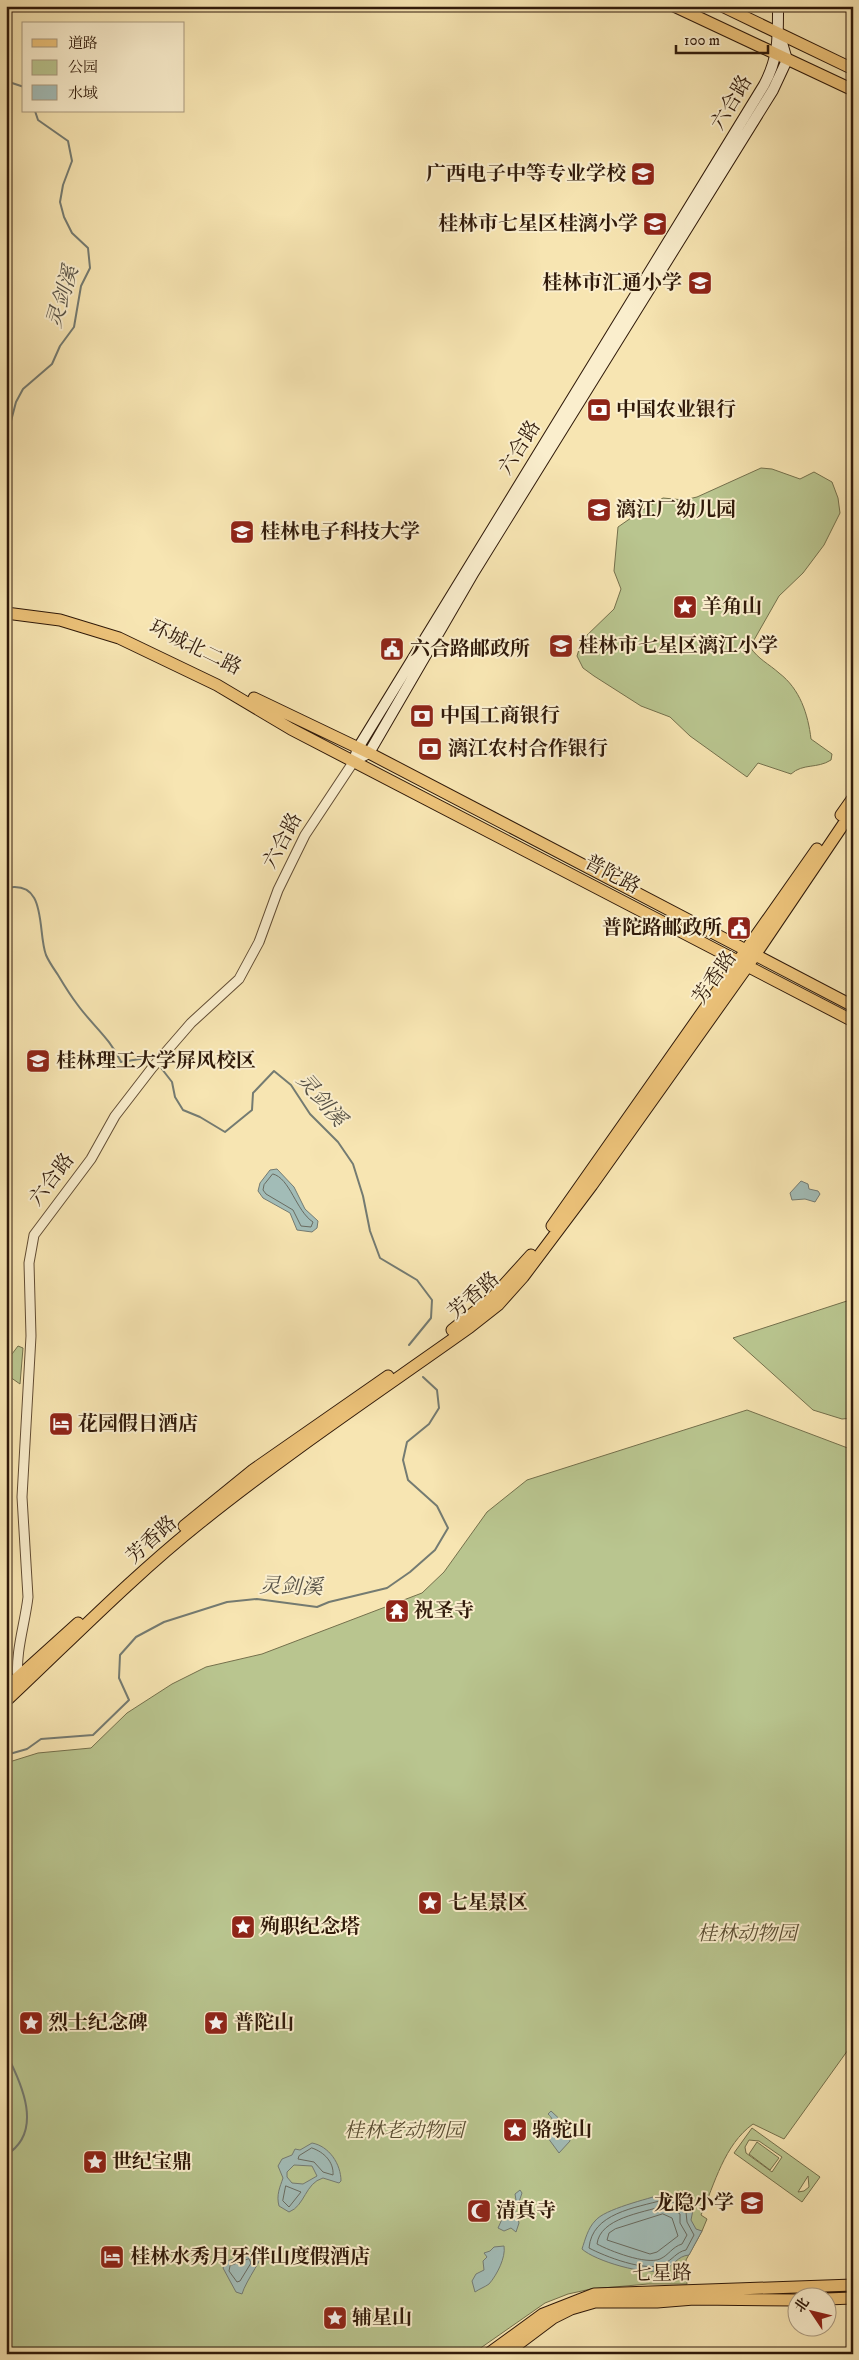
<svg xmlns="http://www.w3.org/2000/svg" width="859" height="2360" font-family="'IM FELL DW Pica','Noto Serif SC',serif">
	<rect width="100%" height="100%" fill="#f7e5b2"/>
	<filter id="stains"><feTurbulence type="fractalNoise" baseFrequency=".004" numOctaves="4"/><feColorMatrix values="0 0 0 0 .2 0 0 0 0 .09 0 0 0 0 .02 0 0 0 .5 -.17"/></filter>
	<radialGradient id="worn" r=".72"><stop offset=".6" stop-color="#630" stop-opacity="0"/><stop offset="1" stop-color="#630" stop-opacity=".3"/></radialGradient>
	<path fill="#b9c58f" stroke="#74704c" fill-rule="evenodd" d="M761 468 772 469 800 479 814 472 832 482 838 498 840 513 824 545 803 573 779 596 750 647C758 659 769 664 779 673 800 689 808 714 811 739L832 754 831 760C817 769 803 763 791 774L758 763 747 777 690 736 670 717 641 706 594 676 583 668 577 656 582 640 614 609 621 589 614 571 618 527 641 511 663 498 684 500 697 497Z
		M853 1299V1418L842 1419 813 1410 733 1338Z
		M18 1346 23 1348 20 1384 10 1377 6 1382V1362Z
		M747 1410 853 1450V2043L784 2139 753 2124C724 2145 715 2183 701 2215L707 2219 702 2231 686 2260 687 2284H648L591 2289 568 2294 545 2303 472 2354H6V1763L38 1753 91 1748 127 1713 172 1684 206 1667 262 1654 422 1593 444 1572 487 1512 527 1480Z
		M752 2128 820 2177 802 2202 734 2153ZM749 2140 759 2141 782 2157 772 2172 746 2153 745 2147ZM808 2176 809 2187 804 2191 798 2192Z
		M757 2142 779 2158 770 2170 749 2154Z"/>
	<path fill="#a2bcb7" stroke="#747b72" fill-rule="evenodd" d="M277 1169 294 1187 305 1209 318 1221 317 1228 312 1232 297 1230 290 1213 263 1198 258 1191 260 1183 270 1170Z
		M801 1181 808 1184 809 1189 818 1191 820 1194 815 1202 805 1199 792 1200 790 1193Z
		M551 2111 567 2126 570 2141 559 2153 548 2138C554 2129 556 2121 548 2114Z
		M312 2143C329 2146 341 2164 341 2181L339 2183 323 2178C305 2183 305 2206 289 2212L279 2206C276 2195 280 2187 283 2178L278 2166 282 2159 292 2155 295 2149 300 2150ZM294 2165 312 2166 317 2176 303 2184 292 2183 287 2177V2172Z
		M520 2190 522 2193 519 2202 515 2208 519 2223 516 2232 511 2228 504 2231 498 2228 507 2208 516 2200 515 2194Z
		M663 2194 678 2199 693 2210 691 2220 696 2229 702 2231 689 2255C677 2256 674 2266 663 2270 646 2276 595 2261 582 2249 585 2240 588 2228 595 2221 604 2209 648 2199 663 2194Z
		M262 2244 265 2246C265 2256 246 2280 242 2294L236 2292 223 2268 226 2261 244 2256Z
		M504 2246C506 2257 497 2275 489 2284 485 2287 479 2289 475 2292L472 2281 476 2274 484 2270 483 2261 487 2257 484 2253 490 2251 494 2247Z"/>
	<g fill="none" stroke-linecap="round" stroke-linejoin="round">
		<path stroke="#696b60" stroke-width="1" d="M273 1174C290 1178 296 1211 313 1222L311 1227 301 1226 293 1210 266 1194 263 1190 264 1185Z
			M312 2148C324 2152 334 2162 333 2175L323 2172 314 2162 298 2159 299 2156Z
			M286 2186 301 2192 289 2207 283 2201Z
			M663 2200 676 2203 686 2212 687 2222 694 2235 686 2250C676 2252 673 2260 663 2264 647 2273 604 2256 589 2248 592 2213 635 2208 663 2200Z
			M663 2206 673 2209 680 2214V2223L687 2235 682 2244C672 2247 669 2255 660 2259 646 2265 610 2251 597 2244 600 2218 642 2213 663 2206Z
			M663 2214 672 2218 678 2236 657 2252 650 2254 607 2240 609 2233 615 2229Z
			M249 2259 251 2263 240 2281 237 2282 229 2271 230 2266Z"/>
		<path stroke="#747b72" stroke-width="2" d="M6 81 24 87
			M6 440 16 402 23 389 52 364 60 346 74 327 81 286 90 268 88 248 72 233 64 217 60 202 63 185 72 161 68 141 38 120 35 111
			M6 888C48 879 37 931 46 955 49 962 54 969 58 975 64 985 70 995 77 1004 92 1025 110 1038 121 1062L152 1057 155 1061
			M158 1064 172 1082 175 1097 183 1110 200 1117 225 1132 252 1110 253 1093 274 1071 291 1085 310 1114 338 1142 353 1164 363 1196 370 1231 380 1258 417 1280 432 1300 431 1318 409 1345
			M6 1755 27 1749 41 1739 93 1735 129 1700 119 1678 120 1655 136 1637 164 1622 227 1602 257 1599 317 1607 329 1602 387 1588 410 1572 435 1550 448 1528 437 1506 408 1480 403 1460 407 1442 429 1424 439 1408 437 1390 423 1377
			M6 2053C22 2084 44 2132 6 2155"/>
		<defs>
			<path id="tertiary" d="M18 1680C15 1652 25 1624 28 1597L22 1497 31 1336 29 1263 34 1235 91 1159 115 1116 152 1068 191 1023 239 979 259 942 278 890 305 835 354 761"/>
			<path id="secondary" d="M363 756 369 753 474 572 773 90 787 60 780 36
				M354 761 358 748 764 85C779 57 778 37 778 6"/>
			<path id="primary" d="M674 6 853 90
				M722 6 853 69
				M6 613 60 620 119 638 217 685 291 729 853 1021
				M254 698 369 753 853 1006
				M841 815 853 798
				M552 1226 817 849
				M452 1330 493 1297 531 1255
				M184 1526 253 1470 388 1376
				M6 1688 78 1623
				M6 1701C70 1641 132 1577 201 1522 287 1453 380 1391 470 1327L498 1305 523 1277 592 1185 747 967 853 810
				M826 2299 853 2298
				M488 2354 543 2314 594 2294 853 2285
				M505 2354 553 2318 571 2309 595 2302H657L694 2299 796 2300"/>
		</defs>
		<use href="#tertiary" stroke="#624d34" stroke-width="11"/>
		<use href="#secondary" stroke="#301a0a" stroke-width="12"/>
		<use href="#primary" stroke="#301a0a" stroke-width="13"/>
		<use href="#tertiary" stroke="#faeecd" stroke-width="9"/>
		<use href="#secondary" stroke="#faeecd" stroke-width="10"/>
		<use href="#primary" stroke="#ecc279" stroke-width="11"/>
	</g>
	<defs>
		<symbol id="school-square" viewBox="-11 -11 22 22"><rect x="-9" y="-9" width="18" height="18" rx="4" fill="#8f2418" stroke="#faeecd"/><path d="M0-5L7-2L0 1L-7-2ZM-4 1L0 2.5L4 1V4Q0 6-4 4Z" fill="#fff"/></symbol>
		<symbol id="bank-square" viewBox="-11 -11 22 22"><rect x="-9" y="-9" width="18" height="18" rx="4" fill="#8f2418" stroke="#faeecd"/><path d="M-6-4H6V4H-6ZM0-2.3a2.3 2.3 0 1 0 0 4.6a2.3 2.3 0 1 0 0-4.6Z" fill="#fff"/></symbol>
		<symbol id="university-square" viewBox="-11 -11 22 22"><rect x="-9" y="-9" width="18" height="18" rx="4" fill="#8f2418" stroke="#faeecd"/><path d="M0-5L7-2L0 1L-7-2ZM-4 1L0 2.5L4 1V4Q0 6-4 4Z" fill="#fff"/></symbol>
		<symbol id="sight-square" viewBox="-11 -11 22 22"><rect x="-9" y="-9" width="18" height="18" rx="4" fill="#8f2418" stroke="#faeecd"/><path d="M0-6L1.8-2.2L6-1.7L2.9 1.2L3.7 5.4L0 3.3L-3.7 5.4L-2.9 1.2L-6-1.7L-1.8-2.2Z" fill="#fff"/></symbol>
		<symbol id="civic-square" viewBox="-11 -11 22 22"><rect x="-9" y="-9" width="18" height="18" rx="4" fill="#8f2418" stroke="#faeecd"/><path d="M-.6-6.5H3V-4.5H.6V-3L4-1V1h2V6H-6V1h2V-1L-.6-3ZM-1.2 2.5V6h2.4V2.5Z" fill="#fff"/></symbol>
		<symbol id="hotel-square" viewBox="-11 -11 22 22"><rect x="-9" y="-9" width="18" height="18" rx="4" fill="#8f2418" stroke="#faeecd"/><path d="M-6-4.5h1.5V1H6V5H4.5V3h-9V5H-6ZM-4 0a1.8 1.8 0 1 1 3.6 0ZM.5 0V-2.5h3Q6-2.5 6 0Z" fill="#fff"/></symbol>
		<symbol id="temple-square" viewBox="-11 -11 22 22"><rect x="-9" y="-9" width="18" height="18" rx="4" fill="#8f2418" stroke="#faeecd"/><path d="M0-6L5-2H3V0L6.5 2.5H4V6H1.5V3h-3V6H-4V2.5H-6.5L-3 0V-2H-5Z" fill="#fff"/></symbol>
		<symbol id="mosque-square" viewBox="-11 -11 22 22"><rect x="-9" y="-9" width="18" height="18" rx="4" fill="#8f2418" stroke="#faeecd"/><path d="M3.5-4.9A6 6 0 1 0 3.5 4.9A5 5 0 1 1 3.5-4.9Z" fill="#fff"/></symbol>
	</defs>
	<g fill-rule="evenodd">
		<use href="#school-square" x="629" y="160" width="28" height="28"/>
		<use href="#school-square" x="641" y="210" width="28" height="28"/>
		<use href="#school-square" x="686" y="269" width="28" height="28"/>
		<use href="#bank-square" x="585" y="396" width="28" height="28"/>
		<use href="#school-square" x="585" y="496" width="28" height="28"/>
		<use href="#university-square" x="228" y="518" width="28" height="28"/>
		<use href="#sight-square" x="671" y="593" width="28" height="28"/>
		<use href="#school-square" x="547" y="632" width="28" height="28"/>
		<use href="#civic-square" x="378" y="635" width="28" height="28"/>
		<use href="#bank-square" x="408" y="702" width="28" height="28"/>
		<use href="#bank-square" x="416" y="735" width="28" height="28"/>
		<use href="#civic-square" x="725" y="914" width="28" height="28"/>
		<use href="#university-square" x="24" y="1047" width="28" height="28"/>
		<use href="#hotel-square" x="47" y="1410" width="28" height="28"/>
		<use href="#temple-square" x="383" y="1597" width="28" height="28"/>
		<use href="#sight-square" x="416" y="1889" width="28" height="28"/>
		<use href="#sight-square" x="229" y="1913" width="28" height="28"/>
		<use href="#sight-square" x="17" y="2009" width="28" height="28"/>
		<use href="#sight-square" x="202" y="2009" width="28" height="28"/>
		<use href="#sight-square" x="501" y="2116" width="28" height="28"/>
		<use href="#sight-square" x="81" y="2148" width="28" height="28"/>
		<use href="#school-square" x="738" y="2189" width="28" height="28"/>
		<use href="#mosque-square" x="465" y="2197" width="28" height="28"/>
		<use href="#hotel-square" x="98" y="2243" width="28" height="28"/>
		<use href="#sight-square" x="321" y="2304" width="28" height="28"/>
	</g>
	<g text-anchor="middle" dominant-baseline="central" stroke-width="4" stroke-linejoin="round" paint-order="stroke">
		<g font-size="20" fill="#301a0a" stroke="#faeecd">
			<text transform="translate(732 103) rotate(-59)">六合路</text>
			<text transform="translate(520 448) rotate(-58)">六合路</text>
			<text transform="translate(195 648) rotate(26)">环城北二路</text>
			<text transform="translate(283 841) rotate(-62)">六合路</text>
			<text transform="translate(612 875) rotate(28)">普陀路</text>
			<text transform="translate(715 978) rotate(-55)">芳香路</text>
			<text transform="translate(52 1180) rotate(-53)">六合路</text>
			<text transform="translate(474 1296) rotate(-41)">芳香路</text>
			<text transform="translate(152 1540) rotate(-42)">芳香路</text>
			<text transform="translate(662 2274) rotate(-1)">七星路</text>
		</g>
		<g font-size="20" font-weight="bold" fill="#301a0a" stroke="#faeecd" text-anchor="start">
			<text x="626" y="174" text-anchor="end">广西电子中等专业学校</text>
			<text x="638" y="224" text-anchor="end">桂林市七星区桂漓小学</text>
			<text x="682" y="283" text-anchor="end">桂林市汇通小学</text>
			<text x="616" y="410">中国农业银行</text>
			<text x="616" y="510">漓江厂幼儿园</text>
			<text x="260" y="532">桂林电子科技大学</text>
			<text x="702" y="607">羊角山</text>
			<text x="578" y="646">桂林市七星区漓江小学</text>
			<text x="410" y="649">六合路邮政所</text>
			<text x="440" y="716">中国工商银行</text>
			<text x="448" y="749">漓江农村合作银行</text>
			<text x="722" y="928" text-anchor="end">普陀路邮政所</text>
			<text x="56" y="1061">桂林理工大学屏风校区</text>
			<text x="78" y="1424">花园假日酒店</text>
			<text x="414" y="1611">祝圣寺</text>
			<text x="448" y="1903">七星景区</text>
			<text x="260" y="1927">殉职纪念塔</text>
			<text x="48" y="2023">烈士纪念碑</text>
			<text x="234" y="2023">普陀山</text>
			<text x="532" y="2130">骆驼山</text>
			<text x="112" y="2162">世纪宝鼎</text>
			<text x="734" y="2203" text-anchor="end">龙隐小学</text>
			<text x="496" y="2211">清真寺</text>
			<text x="130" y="2257">桂林水秀月牙伴山度假酒店</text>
			<text x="352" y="2318">辅星山</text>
		</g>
		<g font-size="20" font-style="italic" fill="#594d32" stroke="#faeecd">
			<text x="747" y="1934">桂林动物园</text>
			<text x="404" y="2131">桂林老动物园</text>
		</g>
		<g font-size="21" font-style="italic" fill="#585347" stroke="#faeecd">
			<text transform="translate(63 297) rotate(-73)">灵剑溪</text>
			<text transform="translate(321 1100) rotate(49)">灵剑溪</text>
			<text transform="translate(291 1587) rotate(2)">灵剑溪</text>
		</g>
	</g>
	<rect width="859" height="2360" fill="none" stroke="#f7e5b2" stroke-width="25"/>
	<rect x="8" y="8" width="844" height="2345" fill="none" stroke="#301a0a" stroke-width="2.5"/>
	<rect x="12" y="12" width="834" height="2335" fill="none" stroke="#301a0a"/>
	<rect x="22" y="22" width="162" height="90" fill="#faeecd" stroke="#a9997f"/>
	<rect x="32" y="39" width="25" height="8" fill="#ecc279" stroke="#a9997f"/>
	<text x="68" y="48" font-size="15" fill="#301a0a">道路</text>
	<rect x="32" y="60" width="25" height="15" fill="#b9c58f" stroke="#a9997f"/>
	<text x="68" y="72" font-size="15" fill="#301a0a">公园</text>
	<rect x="32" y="85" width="25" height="15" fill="#a2bcb7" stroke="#a9997f"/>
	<text x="68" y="98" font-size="15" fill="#301a0a">水域</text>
	<g transform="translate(812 2312) rotate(305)"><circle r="24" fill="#faeecd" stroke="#a9997f"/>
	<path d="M0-4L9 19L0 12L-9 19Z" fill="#8f2418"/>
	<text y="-8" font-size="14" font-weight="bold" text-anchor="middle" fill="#301a0a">北</text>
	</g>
	<path d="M676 45v8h92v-8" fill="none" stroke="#301a0a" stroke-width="2.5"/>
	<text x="684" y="45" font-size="15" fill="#301a0a" stroke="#faeecd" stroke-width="4" paint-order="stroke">100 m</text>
	<rect width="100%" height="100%" filter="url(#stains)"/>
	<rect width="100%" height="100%" fill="url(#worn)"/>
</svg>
